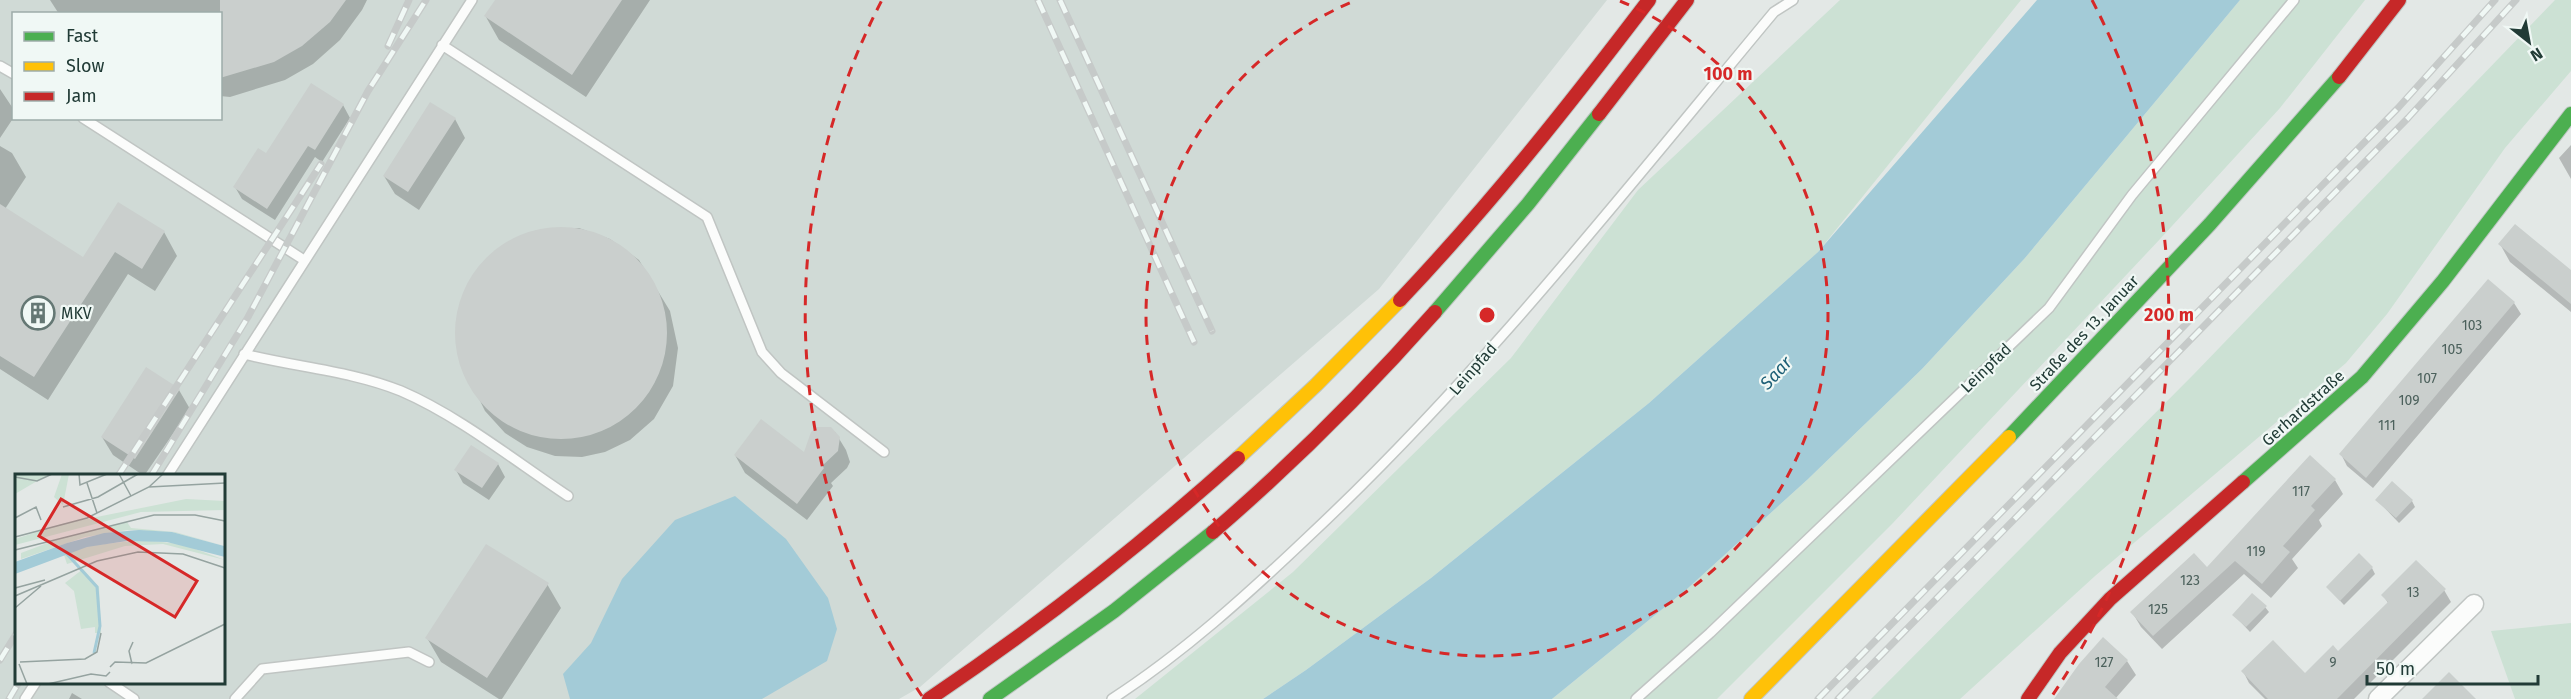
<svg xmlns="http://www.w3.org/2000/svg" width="2571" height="699" font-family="'Fira Sans',sans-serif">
	<rect width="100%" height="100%" fill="#e3e8e6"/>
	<path fill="#d0dad6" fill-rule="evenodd" d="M0 0H1607L1379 289 920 687 899 699H0ZM14 14H220V118H14ZM16 476H224V682H16Z"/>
	<path fill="#cce1d4" d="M1840 0H2021L1818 252 1649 403 1431 578 1306 670 1263 699H1135L1293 572 1511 358 1638 190Z
		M2240 0H2365L2280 108 2161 238 1892 524 1717 699H1552L1687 589 1807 480 1922 369 2025 258Z
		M2555 0H2571V71L2505 148 2387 314 2346 363 2095 576 1960 699H1871L2194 374Z
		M2571 623V699H2515L2491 631Z"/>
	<path fill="#a3cbd7" d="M2037 0H2240L2025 258 1922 369 1807 480 1687 589 1552 699H1263L1306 670 1431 578 1649 403 1818 252Z
		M735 496 786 539 828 598 837 629 827 661 762 699H570L563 674 591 643 622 579 675 520Z"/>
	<path fill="#0003" d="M50 0H367L362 10 340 40 313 64 285 80 230 97 220 96V14H59Z
		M497 0H650L586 97 499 40 486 17Z
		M0 89 14 110V117L0 138Z
		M343 105 350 118 322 162 315 157 275 220 242 199 235 187 267 155Z
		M455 119 465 138 419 210 395 194 384 176Z
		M2571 145V179L2559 158Z
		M0 146 12 153 26 177 5 209 84 259 164 232 177 256 155 291 128 274 48 400 0 369Z
		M579 228 610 239 639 260 670 311 678 348 673 386 654 419 630 440 605 452 582 457 555 456 527 447 505 433 485 411 460 360 456 333 459 308 467 286 481 265 504 245 534 231Z
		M2500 244 2571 272V312L2510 262Z
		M2488 281 2514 303 2521 314 2373 488 2347 466 2341 454Z
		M146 369 179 390 190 409 144 476 113 455 102 437Z
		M835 432 846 450 850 462 847 468 831 483 833 486 807 520 745 473 735 455 804 454Z
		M498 464 505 477 489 500 463 483 456 470Z
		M2335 480 2343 494 2319 520 2322 526 2292 559 2298 568 2271 598 2244 574 2162 649 2141 627 2132 612 2207 569Z
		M2377 500 2412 501 2415 507 2399 523Z
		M2372 568 2375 574 2344 605 2327 587Z
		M547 584 561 608 502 699H499L441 662 427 638Z
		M2444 590 2451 602 2354 699H2265L2249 683 2243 671 2305 676 2338 653 2388 603 2383 595Z
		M2265 607 2269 612 2250 632 2234 615Z
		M2127 661 2136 675 2115 699H2055Z
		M72 693 82 699H69Z"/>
	<path fill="#cacfcd" d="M220 0H346L330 22 302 46 274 62 220 78Z
		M495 0H622L572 75 484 16Z
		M311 83 344 104 315 150 308 146 267 209 233 187 258 148 266 153Z
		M430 102 456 118 408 192 383 176Z
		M118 202 165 231 142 269 115 252 34 377 0 356V204L83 257Z
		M2515 224 2571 270V304L2498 244Z
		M455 333a106 106 0 1 1 212 0a106 106 0 1 1-212 0Z
		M2488 279 2515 302 2366 478 2339 454Z
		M146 367 180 389 135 459 101 437Z
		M761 419 804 452 811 432 817 427H831L840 437 838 451 822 466 824 468 797 504 734 455Z
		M471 445 499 463 482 488 454 470Z
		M2310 455 2336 479 2311 506 2315 510 2283 546 2290 552 2262 584 2235 561 2153 636 2130 612 2194 553 2207 567Z
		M2392 481 2413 500 2396 518 2375 500Z
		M486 544 549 583 487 678 425 638Z
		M2359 553 2373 567 2340 601 2326 587Z
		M2416 560 2446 589 2337 699H2268L2241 671 2273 640 2305 673 2333 645 2338 651 2388 602 2381 595Z
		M2252 593 2267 606 2246 627 2232 615Z
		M2103 637 2128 660 2105 687 2118 699H2054L2079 664Z
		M2449 672 2476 699H2422Z"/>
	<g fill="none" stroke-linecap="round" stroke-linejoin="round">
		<defs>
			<path id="lane" d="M442 45 707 217 762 352 781 373 884 452
				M0 66 14 74
				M83 118 304 260
				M244 354C295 367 352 371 401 391 459 416 515 461 568 496
				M167 476 472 0
				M109 682 134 699
				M25 699 36 682
				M235 699 262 669 409 652 429 662
				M1112 699C1183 653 1247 595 1308 537 1479 377 1624 192 1774 12L1793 0
				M1636 699 1710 633 2049 308 2132 195 2294 0"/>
			<path id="street" d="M2378 699 2474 604"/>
			<path id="fast" d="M1435 312 1528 204 1599 114
				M2009 437 2210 224 2339 77
				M2243 482 2362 377 2443 281 2571 114
				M990 699 1114 611 1213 532"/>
			<path id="slow" d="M1238 458 1316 385 1400 300
				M1751 699 2009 437"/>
			<path id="jam" d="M2339 77 2399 0
				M1599 114 1687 0
				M1400 300C1490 205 1570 104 1649 0
				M1213 532C1292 464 1366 390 1435 312
				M929 699C1038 626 1140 546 1238 458
				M2028 699 2060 653 2110 599 2243 482"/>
		</defs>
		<use href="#lane" stroke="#c0c5c3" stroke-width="12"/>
		<use href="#street" stroke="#c0c5c3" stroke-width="21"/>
		<use href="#fast" stroke="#bec6c3" stroke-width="16"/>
		<use href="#slow" stroke="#bec6c3" stroke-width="16"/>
		<use href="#jam" stroke="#bec6c3" stroke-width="16"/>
		<use href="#lane" stroke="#fbfcfb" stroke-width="9"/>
		<use href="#street" stroke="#fbfcfb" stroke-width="18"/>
		<use href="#fast" stroke="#4caf50" stroke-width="14"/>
		<use href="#slow" stroke="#ffc107" stroke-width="14"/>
		<use href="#jam" stroke="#c62828" stroke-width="14"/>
		<defs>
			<path id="rail" d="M1038 0 1194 342
				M1060 0 1212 331
				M388 46 409 0
				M118 476 321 164
				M151 476 248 317 368 91 426 0
				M0 660 16 634
				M9 699 19 682
				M1818 699 2398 108 2495 0
				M1838 699 2408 118 2516 0"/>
		</defs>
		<use href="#rail" stroke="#c6cac9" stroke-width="7"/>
		<use href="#rail" stroke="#f0f8f5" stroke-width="4.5" stroke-dasharray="14" stroke-linecap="butt"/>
	</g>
	<g fill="none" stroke="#d62828" stroke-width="3" stroke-dasharray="10 8">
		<path d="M1620 1A341 341 0 1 1 1354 1"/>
		<path d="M922 696A682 682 0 0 1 882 0M2092 0A682 682 0 0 1 2052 696"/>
	</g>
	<defs>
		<symbol id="building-ring" viewBox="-11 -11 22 22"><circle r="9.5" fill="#f0f8f5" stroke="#657874" stroke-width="1.5"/><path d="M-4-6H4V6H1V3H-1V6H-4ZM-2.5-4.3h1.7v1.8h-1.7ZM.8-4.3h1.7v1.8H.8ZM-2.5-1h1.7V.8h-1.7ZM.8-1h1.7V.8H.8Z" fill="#657874"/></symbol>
	</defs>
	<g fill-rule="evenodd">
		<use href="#building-ring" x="19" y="294" width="38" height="38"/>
	</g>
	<g text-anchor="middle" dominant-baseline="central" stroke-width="4.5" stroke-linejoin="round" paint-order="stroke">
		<g font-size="14" fill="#4c615c">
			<text x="2472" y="325">103</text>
			<text x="2452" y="349">105</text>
			<text x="2427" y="378">107</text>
			<text x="2409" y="400">109</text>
			<text x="2387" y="425">111</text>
			<text x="2301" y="491">117</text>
			<text x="2256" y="551">119</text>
			<text x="2190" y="580">123</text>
			<text x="2413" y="592">13</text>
			<text x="2158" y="609">125</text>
			<text x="2104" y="662">127</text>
			<text x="2333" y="662">9</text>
		</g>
		<g font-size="16" fill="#213b36" stroke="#f0f8f5" text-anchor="start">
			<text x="61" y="313">MKV</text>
		</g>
		<g font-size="16" fill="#213b36" stroke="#f0f8f5">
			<text transform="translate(2084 333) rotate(-47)">Straße des 13. Januar</text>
			<text transform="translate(1986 368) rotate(-44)">Leinpfad</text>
			<text transform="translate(1473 369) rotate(-49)">Leinpfad</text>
			<text transform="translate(2303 408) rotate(-42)">Gerhardstraße</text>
		</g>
		<g font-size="18" font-style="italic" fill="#1c5f76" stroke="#f0f8f5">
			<text transform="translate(1776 373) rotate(-47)">Saar</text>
		</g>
	</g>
	<g transform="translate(15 474)">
		<rect width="210" height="210" fill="#e3e8e6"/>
		<path d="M0 0H34L0 20ZM47 0H54L48 31 39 23ZM171 25 210 27V36L126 38 0 71V65L47 50ZM112 48 116 54 160 58 210 72 157 58 112 56 70 63 6 85V79L43 65ZM126 66 167 70 210 86 148 70 110 72 52 90 49 81 72 72ZM68 95 84 113 86 159H80V153L66 155 59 117 50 109Z" fill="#cce1d4"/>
		<path d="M124 56 157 58 209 72 210 83 152 68 112 67 72 73 0 100V88L52 69 89 59Z" fill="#a3cbd7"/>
		<path fill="none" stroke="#a3cbd7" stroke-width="3" d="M51 79 82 113 85 152 79 179"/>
		<path fill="none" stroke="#95a3a0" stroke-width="1.5" d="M64 0 65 11 92 0M104 0 116 22M0 3 22 7 37 0M72 9 82 39M134 13 210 9M48 33 83 23 123 0M0 44 21 33 26 46M0 63 72 44 134 13 148 0M0 76 139 41H180L210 47M0 114 30 106M0 122 82 87 123 78 168 80 210 94M0 134 26 112M5 188 70 185 82 178 86 159M4 190 12 210M117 190 114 177 118 168M95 193 100 188 131 189 210 150M33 210 76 200 91 202 95 198"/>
		<path fill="#d62828" fill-opacity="0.15" stroke="#d62828" stroke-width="3" d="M46 25 182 107 160 143 24 62Z"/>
		<rect width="210" height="210" fill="none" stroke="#213b36" stroke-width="3"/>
	</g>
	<circle cx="1487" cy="315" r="9" fill="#d62828" stroke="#f0f8f5" stroke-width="3"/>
	<g font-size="18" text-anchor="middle" font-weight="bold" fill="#d62828" stroke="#f0f8f5" stroke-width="4.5" stroke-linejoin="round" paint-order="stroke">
		<text x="1728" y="80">100 m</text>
		<text x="2169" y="321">200 m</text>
	</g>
	<rect x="12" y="12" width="210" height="108" fill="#f0f8f5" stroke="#9daca9" stroke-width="1.5"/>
	<rect x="24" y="32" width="30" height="9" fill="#4caf50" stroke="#9daca9" stroke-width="1.5"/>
	<text x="66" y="42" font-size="18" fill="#213b36">Fast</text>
	<rect x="24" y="62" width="30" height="9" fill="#ffc107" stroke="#9daca9" stroke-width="1.5"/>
	<text x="66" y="72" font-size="18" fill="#213b36">Slow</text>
	<rect x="24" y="92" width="30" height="9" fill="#c62828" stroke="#9daca9" stroke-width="1.5"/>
	<text x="66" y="102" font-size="18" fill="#213b36">Jam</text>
	<g transform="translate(2529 42) rotate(149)" stroke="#f0f8f5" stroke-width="4.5" paint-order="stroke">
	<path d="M0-4.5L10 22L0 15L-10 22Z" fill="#213b36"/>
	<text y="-9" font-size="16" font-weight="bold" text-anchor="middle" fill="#213b36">N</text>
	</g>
	<path d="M2367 675v9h171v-9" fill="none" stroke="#213b36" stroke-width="3"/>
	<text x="2376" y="675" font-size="18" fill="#213b36" stroke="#f0f8f5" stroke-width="4.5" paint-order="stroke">50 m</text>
</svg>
